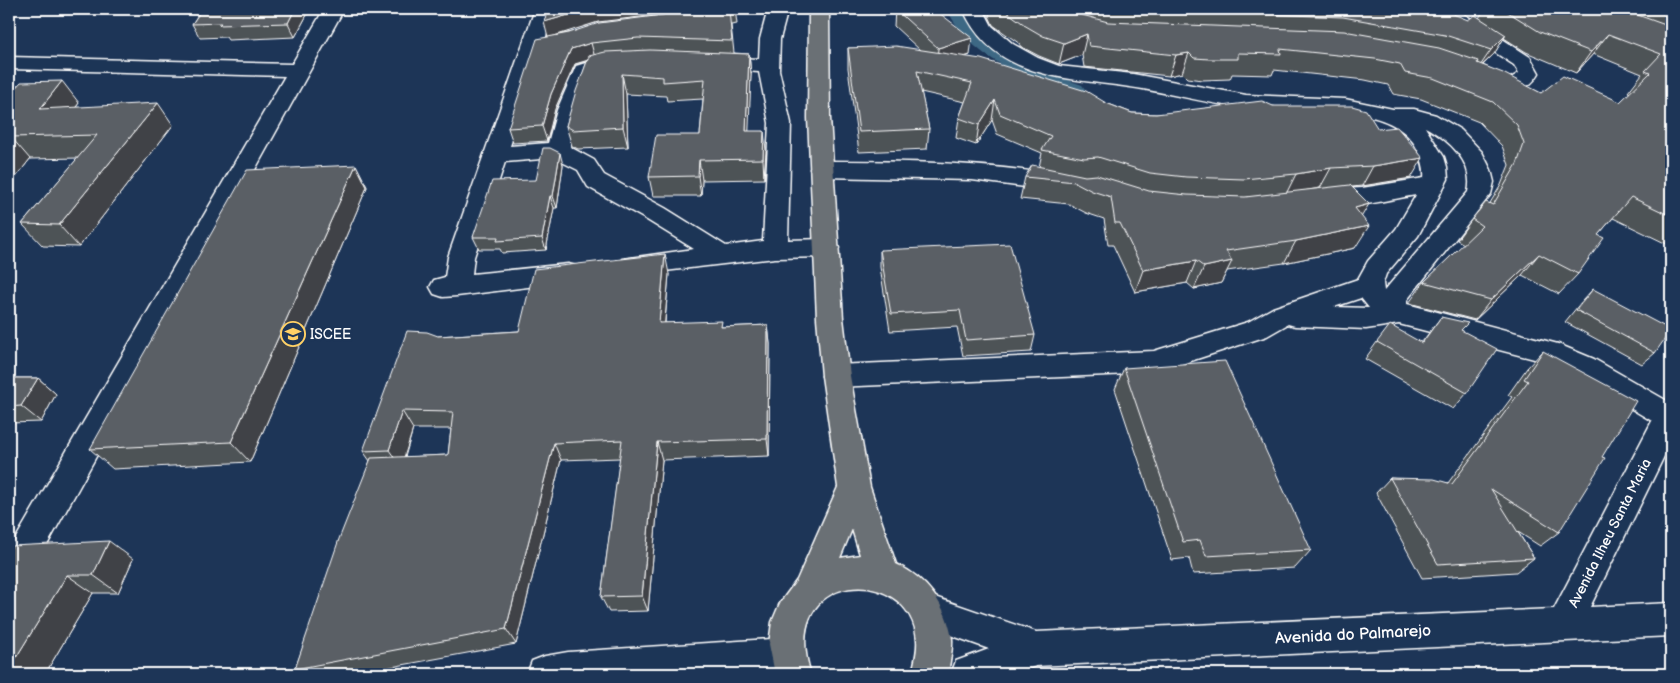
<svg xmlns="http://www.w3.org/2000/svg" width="1680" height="683" font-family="'Balsamiq Sans',sans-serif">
	<rect width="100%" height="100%" fill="#1d3557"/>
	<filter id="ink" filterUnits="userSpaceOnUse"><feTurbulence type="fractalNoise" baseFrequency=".02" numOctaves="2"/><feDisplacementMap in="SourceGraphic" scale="10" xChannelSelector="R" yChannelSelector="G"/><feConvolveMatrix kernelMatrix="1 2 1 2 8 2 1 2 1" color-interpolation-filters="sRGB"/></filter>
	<g filter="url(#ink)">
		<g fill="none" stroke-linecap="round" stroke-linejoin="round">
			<path fill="#3d6784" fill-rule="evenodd" d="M947 9H965C992 54 1035 68 1082 85L1085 89 1082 93 1075 95 1068 93C1020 75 970 58 947 9Z"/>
			<defs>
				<path id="minor" d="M324 9H344L21 592 9 597V550L285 76 9 69V57L292 64Z
					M535 9H555L510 146 548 143 557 110 576 66C593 61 610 54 627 59L630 63 627 67 592 74 579 110 570 147 594 160 604 175 665 208 726 246 763 241 769 123 759 72 713 69 706 67 703 63 706 59 713 57 759 59 760 39 768 9H788L780 39 779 70 791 123 788 240 826 239 835 242 839 248 835 254 826 257 775 258 631 275 622 273 618 266 622 259 694 249 647 220 588 187 578 170 554 158 505 162 474 257 472 274 568 264 577 266 581 273 577 280 568 282 457 296 443 297 434 294 430 287 434 280 445 277 448 257Z
					M963 9H983L992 26 1013 44 1038 58 1059 66 1133 74 1246 95 1345 99 1393 109H1414L1436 115 1461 130 1482 152 1491 170 1494 182 1491 194 1407 300V304L1558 344 1594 359 1669 402 1671 401V442L1590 607 1671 603V636L1036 666 1015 674H951L956 661 989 649 914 622 909 610 914 598 926 594 1036 632 1554 609 1652 421 1574 375 1542 361 1399 324 1366 329 1295 326 1288 324 1267 336 1154 373 836 387 826 384 822 376 826 368 836 365 1154 351 1248 322 1273 308 1358 279 1368 261 1396 229 1416 195C1386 200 1343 212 1315 204L1311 198 1315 192 1323 190 1362 188 1424 178C1425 168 1422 161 1419 152 1395 99 1306 114 1259 110 1220 106 1182 96 1143 89 1078 77 995 84 963 9ZM1425 127C1448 139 1475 162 1468 192L1384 291 1383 283 1386 274 1418 236 1448 179 1447 167 1444 157ZM1361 298 1369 308 1334 307Z
					M1434 9H1456L1530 57 1539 73C1526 97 1502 92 1479 86L1475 82 1479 78 1486 76 1511 78 1519 73 1514 65 1450 23Z
					M822 161C903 161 982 162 1062 176L1070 178 1074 184 1070 190 1062 192 972 180 822 177 814 174 810 169 814 164Z
					M787 638 799 643 805 655 799 667 787 672 761 674H527L532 661 545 656 568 652Z"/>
				<path id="major" d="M809 9H829L830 118 843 318 850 376 870 487 896 564C927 578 947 606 952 639 953 650 949 664 948 674H912C914 664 918 651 917 640 911 562 776 569 811 674H775L769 644 772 622 780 603 797 580 838 487 822 376 817 318 808 118ZM852 529 860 555 840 558Z"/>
			</defs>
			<use href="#minor" stroke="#fff" stroke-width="3"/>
			<use href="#major" stroke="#fff" stroke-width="3"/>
			<use href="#minor" fill="#1d3557" fill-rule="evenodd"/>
			<use href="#major" fill="#6a7074" fill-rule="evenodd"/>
		</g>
		<path fill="#4d5257" stroke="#fff" fill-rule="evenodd" d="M201 9H306L308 13 295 37 228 40 226 37 200 38 192 24 201 10Z
			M548 9H735L737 24 731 25 734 53 749 54 751 74 748 131 766 151 764 179 702 180 701 196H653L649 177 700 135 703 99 667 101 666 96 626 94 628 147 578 149 572 146 566 126 587 61 575 64 555 109 547 141 513 143 508 128 548 37ZM664 14 552 36 598 22Z
			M895 9 970 55 965 57 1106 103 1132 113 1156 114 1273 106 1378 129 1411 178 1362 186 1352 187 1361 217 1355 248 1284 263 1227 271 1221 283 1194 289 1187 283 1135 292 1113 245H1108L1104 219 1086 213 1069 204 1020 199 1025 177 1039 167 1042 153 997 134 992 120 976 145 956 138 959 118 965 102 921 92 929 129 927 149 859 152 848 68V48L920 50 894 26Z
			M990 9H1060L1064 10V9H1320L1323 12 1468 20 1479 18 1484 10 1481 9H1671V246L1613 218 1598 235 1578 274 1559 294 1522 275 1475 320 1409 303 1424 282 1464 244 1457 240 1472 219 1490 203 1501 185 1509 165 1502 146 1479 122 1421 99 1393 94 1388 85 1365 80 1274 70 1272 75 1232 74 1230 79 1202 80 1187 78 1182 73 1169 76 1084 67 1082 55 1059 64 1039 56 1020 46V44L993 25 989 16ZM1504 38 1526 52 1576 73 1593 54 1642 74 1628 92 1630 93 1620 102 1541 93 1483 65 1494 54Z
			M9 95 79 103 76 107 173 125 79 247 43 246 22 224 78 158 30 159 9 186Z
			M356 165 367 187 250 462 113 469 90 449Z
			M563 165 557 208H554L546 250 502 253 500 249H479L473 237 536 180Z
			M880 250 1035 335 1031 352 963 356 957 327 890 331 880 267Z
			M669 274 665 323 723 327 768 325 770 344 769 456 662 460 648 611 609 612 601 597 620 458 561 460 516 644 353 674H302L295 669 370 461 363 451 438 336 519 331ZM413 429H451L448 455 405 457Z
			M1593 289 1655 353 1642 364 1565 322 1582 301Z
			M1441 317 1462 330 1467 393 1453 409 1365 359 1377 342H1422Z
			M1543 351 1559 532 1540 546 1518 532 1534 558 1516 572 1422 578 1376 493 1390 478 1448 483 1512 397 1508 395 1527 368Z
			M1124 368 1311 550 1295 568 1193 574 1189 558 1172 560 1115 389Z
			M9 378H38L56 394 41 422 9 423Z
			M9 551 133 559 118 593H93L45 674H9Z"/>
		<path fill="#3f4247" stroke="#fff" d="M295 9H306L308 13 295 37 288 23Z
			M589 9H664L665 14 598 22 548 38 544 22Z
			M1087 34 1082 55 1059 64 1064 43Z
			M1608 34 1593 54 1576 73 1591 52Z
			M1506 35 1494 54 1478 69 1491 50Z
			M972 38 970 55 937 65 938 48Z
			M591 43 595 58 575 64 555 109 547 141 542 126 551 94 571 49Z
			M1189 53 1182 73 1169 76 1176 55Z
			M749 54 751 74 748 151 746 131Z
			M622 74 626 94 628 147 623 127Z
			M62 81 79 103 58 131 40 109Z
			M995 100 992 120 976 145 979 125Z
			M158 103 173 125 79 247 59 225Z
			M764 131 766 151 764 179 763 159Z
			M11 137 30 159 9 186V140Z
			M560 153 563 165 557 208 553 196Z
			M1423 158 1411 178 1362 186 1373 166Z
			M699 160 702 180 701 196 698 176Z
			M356 165 367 187 250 462 231 442Z
			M1331 168 1320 188 1286 194 1296 174Z
			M550 196 554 208 546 250 542 238Z
			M1369 204 1356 226 1355 208Z
			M1369 226 1355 248 1284 263 1296 241Z
			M665 254 669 274 663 342 659 323Z
			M1539 254 1522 275 1475 320 1491 300Z
			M1196 261 1187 283 1135 292 1143 270Z
			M1232 261 1221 283 1194 289 1204 267Z
			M768 325 770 344 769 456 767 439Z
			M38 378 56 394 41 422 21 406Z
			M402 411 413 429 401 467 389 450Z
			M657 442 662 460 648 611 642 596Z
			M554 443 561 460 516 644 506 629Z
			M109 541 133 559 118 593 93 575Z
			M67 575 93 593 45 674H9V671L17 656Z"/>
		<path fill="#5a5f65" stroke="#fff" d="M202 9H295L288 23 219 25 221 23 192 24Z
			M548 9H589L544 22Z
			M673 9H735L729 10 732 41 638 38 591 43 571 49 551 94 542 126 508 128 537 39 569 33 599 23 663 15 671 12Z
			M895 9H934L972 38 938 48Z
			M1003 9H1060L1108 22 1344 31 1439 48 1478 61 1477 63 1503 73 1541 93 1563 76 1620 102 1650 73 1645 71 1661 54 1608 34 1591 52 1540 32 1503 9H1621L1671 27V216L1631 197 1598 235 1604 238 1578 274 1539 254 1491 300 1424 282 1482 226 1472 219 1486 202 1493 205 1517 164 1524 144 1517 125 1493 102 1433 78 1405 73 1400 64 1375 59 1280 49 1281 54 1238 53V59H1209L1194 58 1189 53 1176 55 1089 46 1087 34 1064 43 1043 36 1024 25H1025Z
			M1132 9H1320L1323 12 1327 9H1441L1468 20 1475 15 1506 35 1491 50 1445 35 1343 17Z
			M896 46 981 59 1086 91 1106 103 1132 113 1156 114 1262 101 1273 106H1352L1366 110 1378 129 1397 127 1423 158 1373 166 1331 168 1296 174 1244 179 1186 177 1150 173 1098 157 1084 158 1042 150 1051 136 1000 114 995 100 979 125 959 118 972 83 917 71 929 129 859 132 848 48Z
			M650 50 749 54 746 131H764L763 159 699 160 698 176 649 177 656 135H700L705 79 663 82V77L622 74 623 127 573 130 566 126 576 91 589 56 605 52Z
			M62 81 40 109 158 103 59 225 22 224 97 135 11 137 9 140V95L21 82Z
			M543 148H550L560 153 553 196H550L542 238 497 241 498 237H473L492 181 536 180Z
			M356 165 231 442 90 449 247 170Z
			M1032 165 1085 176 1097 175 1149 191 1187 195 1245 197 1350 185 1369 204 1355 208 1369 226 1296 241 1226 251 1232 261 1204 267 1196 261 1143 270 1120 223H1115L1111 197 1092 191 1075 182 1025 177Z
			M1010 244 1035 335 966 340 960 310 891 314 880 250Z
			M665 254 659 323 722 321 721 327 768 325 767 439 657 442 642 596 601 597 622 440 554 443 506 629 295 669 339 539 371 458 448 455 453 412 402 411 389 450 363 451 407 331 427 332 438 336 519 331 534 269Z
			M1593 289 1671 330 1655 353 1576 310Z
			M1441 317 1468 323 1461 330 1497 349 1467 393 1377 342 1390 325 1422 343Z
			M1543 351 1636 401 1602 457 1605 458 1559 532 1491 489 1534 558 1438 564 1390 478 1434 479 1452 484 1528 381 1524 379Z
			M1225 361 1311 550 1206 556 1200 540 1183 542 1124 368Z
			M9 378H38L21 406 9 407Z
			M109 541 93 575H67L17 656 9 671V551L12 546Z"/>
	</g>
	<defs>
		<symbol id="university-ring" viewBox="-11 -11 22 22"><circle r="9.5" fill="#1d3557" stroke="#ffd166" stroke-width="1.5"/><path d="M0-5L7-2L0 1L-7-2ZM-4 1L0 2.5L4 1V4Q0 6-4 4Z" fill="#ffd166"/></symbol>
	</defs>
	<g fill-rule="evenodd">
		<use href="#university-ring" x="279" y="320" width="28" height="28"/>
	</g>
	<g text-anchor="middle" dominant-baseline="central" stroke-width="4.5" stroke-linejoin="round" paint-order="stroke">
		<g font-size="14" fill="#fff" stroke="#1d3557" text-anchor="start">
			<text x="310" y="334">ISCEE</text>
		</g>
		<g font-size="14" fill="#fff" stroke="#1d3557">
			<text transform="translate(1610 533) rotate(-63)">Avenida Ilheu Santa Maria</text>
		</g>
		<g font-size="16" fill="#fff" stroke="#1d3557">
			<text transform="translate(1353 635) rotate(-3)">Avenida do Palmarejo</text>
		</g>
	</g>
	<rect width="1680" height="683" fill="none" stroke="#1d3557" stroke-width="30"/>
	<rect x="15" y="15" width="1650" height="653" fill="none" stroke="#fff" stroke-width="2" filter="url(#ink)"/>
</svg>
